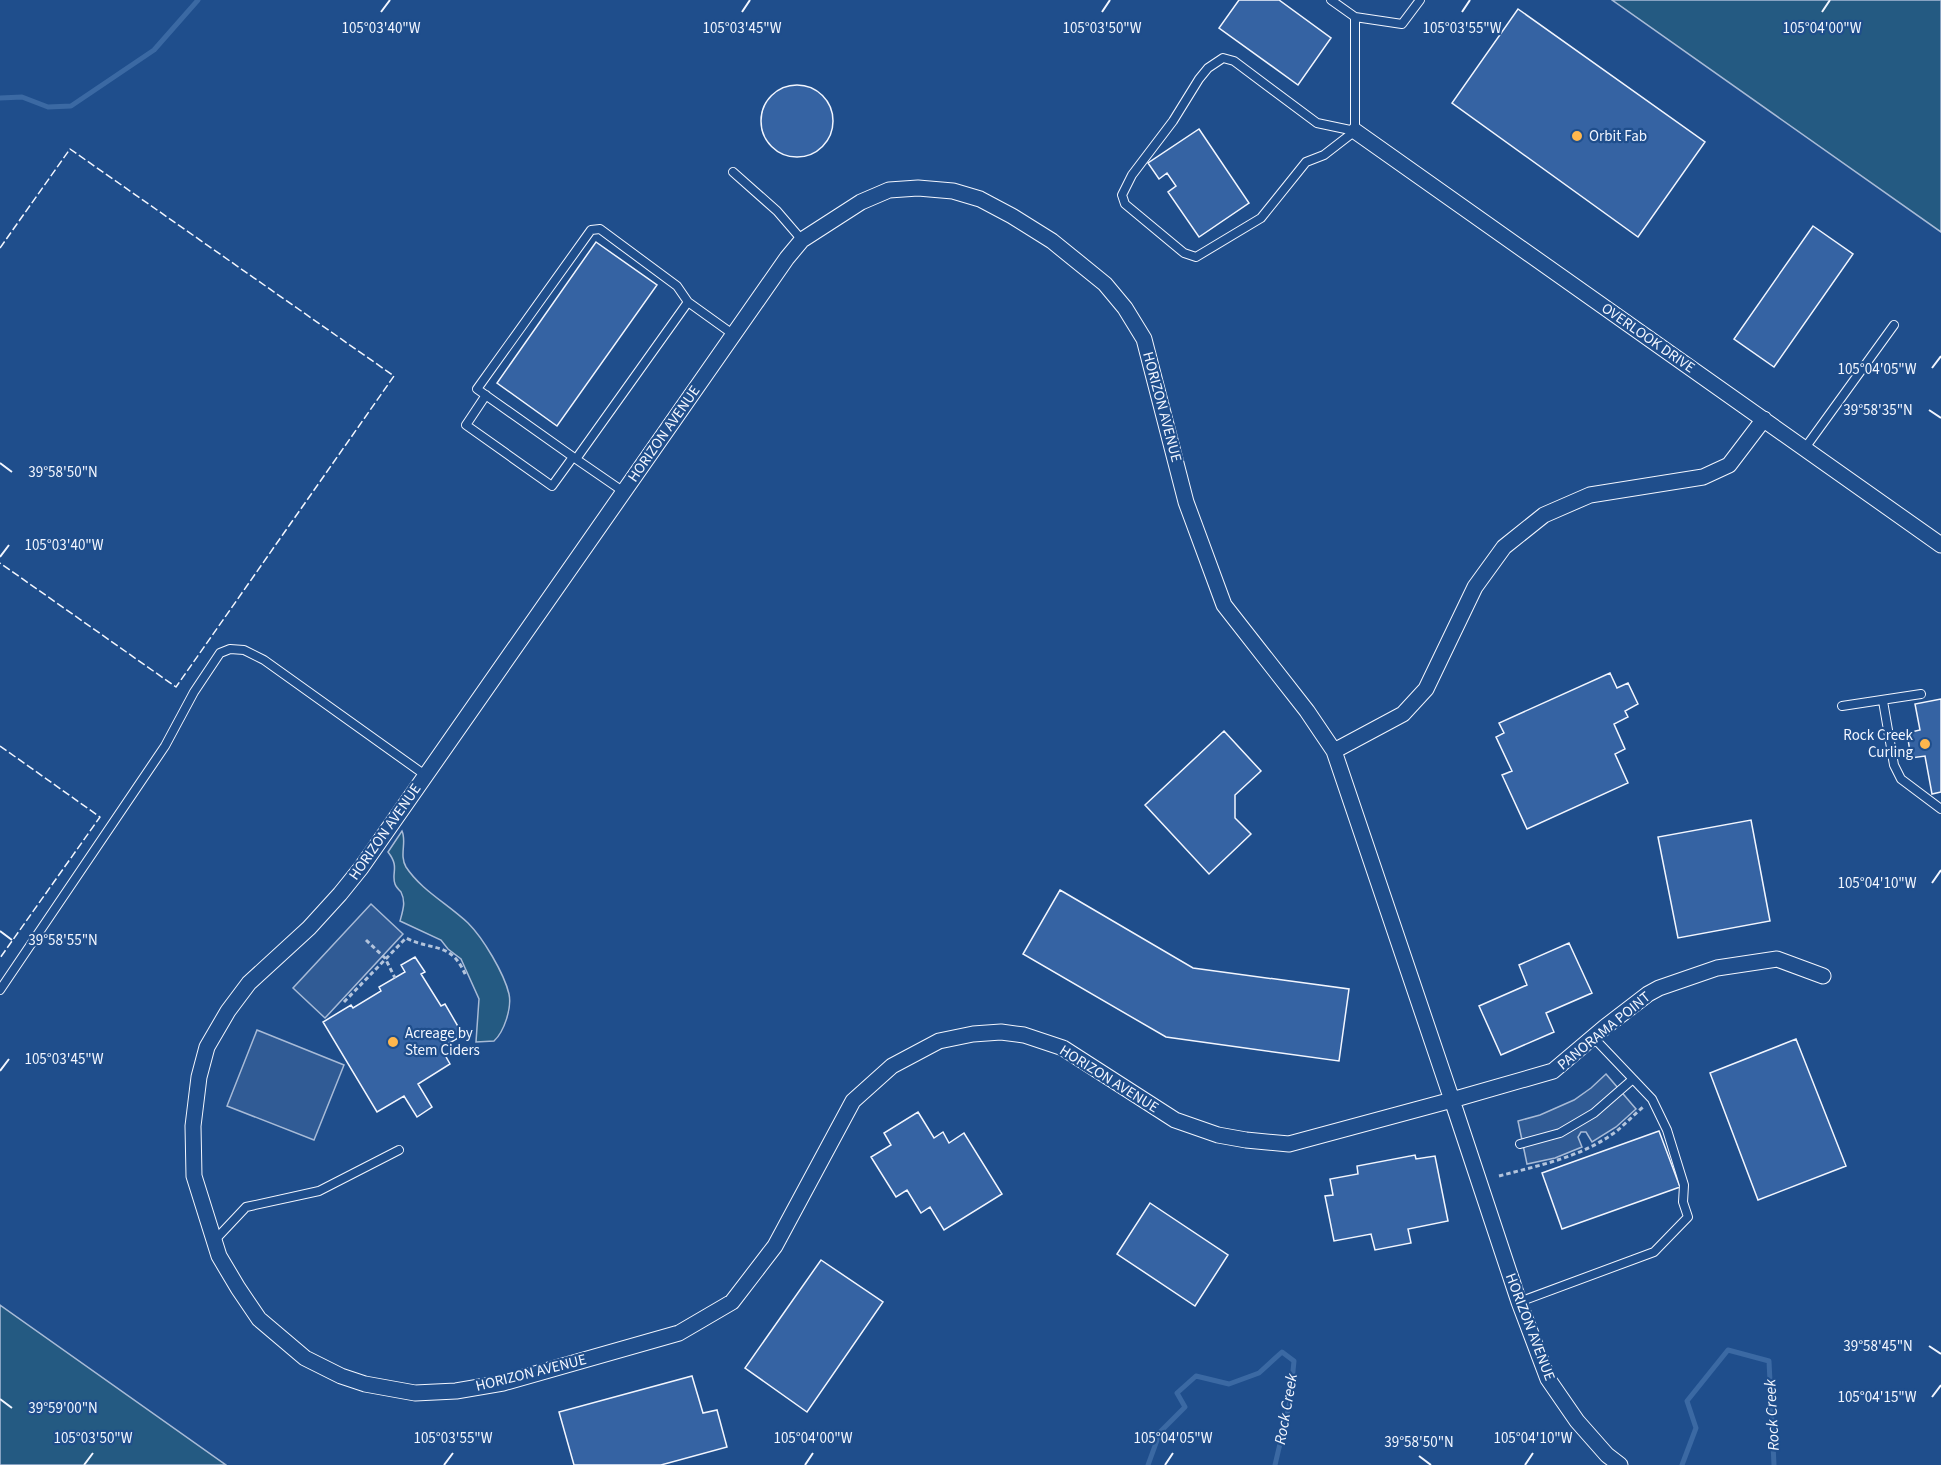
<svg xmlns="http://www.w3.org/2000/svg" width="1941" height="1465" font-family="'Source Sans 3',sans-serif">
	<rect width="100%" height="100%" fill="#1f4e8c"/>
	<path fill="#245a82" stroke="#a8bbd7" stroke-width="1.5" d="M1612 0H1941V232Z
		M402 831C407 842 399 855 406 867 421 890 448 904 468 923 483 938 504 973 509 994 512 1008 504 1032 494 1041L476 1042 479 999 461 959 448 949 441 940 400 921C403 910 406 902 401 892 399 890 396 887 395 884 391 873 400 867 388 852Z
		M0 1305 226 1465H0Z"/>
	<path fill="#305b95" stroke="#a8bbd7" stroke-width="1.5" d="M371 904 403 934 325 1018 293 988Z
		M257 1030 344 1065 314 1140 227 1106Z
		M1606 1074 1636 1109 1616 1127 1592 1142 1586 1132H1581L1578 1137 1582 1147 1555 1158 1527 1164 1518 1121 1540 1115 1574 1100 1591 1088Z"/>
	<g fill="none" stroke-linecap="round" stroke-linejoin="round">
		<path stroke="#3b69a3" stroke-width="5" d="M0 98 22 97 48 107 71 106 154 50 198 0
			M1148 1465 1160 1432 1185 1407 1177 1393 1196 1376 1229 1384 1259 1373 1282 1352 1294 1361 1290 1401 1275 1465
			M1682 1465 1696 1428 1687 1401 1728 1350 1769 1361 1774 1465"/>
	</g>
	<path fill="#3563a3" stroke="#f2f6ff" stroke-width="1.5" d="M1239 0H1279L1331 38 1298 85 1219 28Z
		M1518 9 1705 142 1638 237 1452 103Z
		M761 121a36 36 0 1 1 72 0a36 36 0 1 1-72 0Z
		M1199 129 1249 203 1199 237 1168 192 1176 186 1167 173 1159 179 1148 163Z
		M1813 226 1853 254 1774 367 1734 339Z
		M596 242 657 285 557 426 497 383Z
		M1610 673 1617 688 1628 683 1638 704 1625 711 1628 717 1614 724 1625 749 1615 754 1628 783 1527 829 1502 775 1512 771 1496 737 1504 733 1499 723Z
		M1941 699V792L1932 794 1925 756 1911 758 1907 733 1920 730 1915 704Z
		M1224 731 1261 771 1235 795V818L1251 834 1209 874 1145 805Z
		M1751 820 1770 921 1678 938 1658 837Z
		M1060 890 1193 968 1349 989 1339 1061 1166 1037 1023 954Z
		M1569 943 1592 993 1546 1013 1554 1032 1501 1055 1479 1006 1527 985 1519 965Z
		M415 957 425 972 421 974 441 1006 445 1004 463 1035 441 1048 450 1064 418 1084 432 1107 417 1117 404 1096 377 1112 323 1022 351 1005 353 1008 381 991 379 987 405 972 401 965Z
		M1796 1039 1846 1166 1758 1200 1710 1073Z
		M918 1112 934 1138 943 1132 949 1143 964 1133 1002 1194 944 1230 930 1207 921 1213 907 1190 896 1197 871 1157 891 1145 884 1133Z
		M1659 1131 1680 1187 1562 1229 1542 1173Z
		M1415 1155 1416 1159 1435 1156 1448 1221 1408 1229 1411 1243 1375 1250 1371 1234 1334 1241 1325 1196 1333 1195 1330 1179 1358 1174 1357 1166Z
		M1150 1203 1228 1255 1195 1306 1117 1254Z
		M821 1260 883 1302 807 1412 745 1368Z
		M692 1376 703 1413 717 1410 727 1447 661 1465H574L559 1412Z"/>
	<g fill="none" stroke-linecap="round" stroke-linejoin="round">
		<defs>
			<path id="lane" d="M1331 0 1355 17 1402 24 1420 0
				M1355 17V131
				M1223 58 1234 61 1317 123 1355 131 1324 155 1306 162 1261 218 1196 257 1184 253 1125 204 1122 195 1132 175 1173 121 1199 79 1208 68Z
				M733 172 777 211 802 240
				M486 395 466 425 552 486 573 457
				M1805 448 1894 325
				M576 459 477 389 591 230 600 229 677 286 688 302
				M624 492 576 459 688 302 734 335
				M1883 701 1894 765 1901 779 1941 809
				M1842 706 1921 694
				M0 990 165 746 194 692 220 653 230 649 244 650 264 660 425 775
				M1520 1144 1560 1133 1594 1113 1633 1079 1593 1037
				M214 1241 246 1207 319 1191 399 1150
				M1519 1302 1654 1252 1688 1217 1683 1202 1684 1185 1667 1130 1652 1099 1633 1079"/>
			<path id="street" d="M1355 131 1941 545
				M918 188 953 191 980 199 1012 216 1052 241 1105 284 1125 308 1144 339 1186 502 1224 605 1307 711 1334 751 1452 1100 1289 1144 1246 1140 1218 1135 1175 1120 1063 1048 1024 1035 1001 1032 973 1034 939 1041 892 1066 853 1101 775 1246 732 1302 679 1333 503 1383 456 1391 415 1393 365 1384 341 1376 305 1358 259 1319 238 1288 219 1256 194 1176 193 1126 199 1077 207 1047 228 1011 249 983 309 928 340 894 361 868 787 258 802 240 861 202 889 190Z
				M1334 751 1403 714 1426 689 1475 587 1504 547 1544 515 1590 495 1703 477 1729 465 1764 419
				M1620 1465 1607 1455 1577 1421 1548 1379 1519 1302 1452 1100 1553 1071 1605 1027 1648 994 1659 988 1717 968 1777 959 1823 976"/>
		</defs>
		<use href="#lane" stroke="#f2f6ff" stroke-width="10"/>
		<use href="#street" stroke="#f2f6ff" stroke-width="17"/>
		<path stroke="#b3c4dc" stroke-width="3" stroke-dasharray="4.5 3" stroke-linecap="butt" d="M366 940 385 958 395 978
			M344 1002 406 938C435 952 451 941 466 976
			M1499 1176C1540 1165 1583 1157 1618 1130 1626 1123 1634 1115 1643 1107"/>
		<use href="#lane" stroke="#1f4e8c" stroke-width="8"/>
		<use href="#street" stroke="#1f4e8c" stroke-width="15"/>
		<path stroke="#f2f6ff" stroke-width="1.5" stroke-dasharray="8 3" stroke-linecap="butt" d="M0 248 70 149 394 376 176 687 0 563
			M0 746 100 817 0 958"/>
	</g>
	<path fill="none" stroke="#f2f6ff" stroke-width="2" d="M381 12 390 0M742 12 750 0M1102 12 1110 0M1462 12 1470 0M1822 12 1830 0M1932 368 1941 356M1929 410 1941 418M0 463 12 472M0 557 9 545M1932 883 1941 870M0 931 12 940M0 1071 9 1059M1929 1346 1941 1354M1932 1397 1941 1385M0 1399 12 1408M1419 1456 1431 1465M84 1465 93 1453M444 1465 453 1453M805 1465 813 1453M1165 1465 1173 1453M1525 1465 1533 1453"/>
	<g fill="#ffb74d" stroke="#1f4e8c" stroke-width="2">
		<circle cx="1577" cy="136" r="6"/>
		<circle cx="1925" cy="744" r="6"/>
		<circle cx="393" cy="1042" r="6"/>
	</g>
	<g text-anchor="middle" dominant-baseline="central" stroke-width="4.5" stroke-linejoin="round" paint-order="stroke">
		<g font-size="15" fill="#f2f6ff" stroke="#1f4e8c" text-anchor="start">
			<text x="1589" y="136">Orbit Fab</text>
			<text x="1913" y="735" text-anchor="end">Rock Creek<tspan x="1913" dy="17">Curling</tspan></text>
			<text x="405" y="1033">Acreage by<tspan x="405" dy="17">Stem Ciders</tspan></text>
		</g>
		<g font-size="15" fill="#f2f6ff" stroke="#1f4e8c">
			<text transform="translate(1648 338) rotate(35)">OVERLOOK DRIVE</text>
			<text transform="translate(1162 407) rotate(75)">HORIZON AVENUE</text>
			<text transform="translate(664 434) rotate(-55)">HORIZON AVENUE</text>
			<text transform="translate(385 832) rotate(-55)">HORIZON AVENUE</text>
			<text transform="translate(1604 1031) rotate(-39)">PANORAMA POINT</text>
			<text transform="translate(1109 1079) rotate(32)">HORIZON AVENUE</text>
			<text transform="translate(1530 1327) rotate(69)">HORIZON AVENUE</text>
			<text transform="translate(531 1373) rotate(-14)">HORIZON AVENUE</text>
		</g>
		<g font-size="16" font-style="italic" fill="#f2f6ff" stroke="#1f4e8c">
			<text transform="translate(1286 1409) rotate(-80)">Rock Creek</text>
			<text transform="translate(1772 1415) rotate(-93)">Rock Creek</text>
		</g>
	</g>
	<g font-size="15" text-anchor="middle" fill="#f2f6ff" stroke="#1f4e8c" stroke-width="4.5" stroke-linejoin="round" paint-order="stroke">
		<text x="381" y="33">105°03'40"W</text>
		<text x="742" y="33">105°03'45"W</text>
		<text x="1102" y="33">105°03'50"W</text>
		<text x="1462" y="33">105°03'55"W</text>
		<text x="1822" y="33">105°04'00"W</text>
		<text x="1877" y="374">105°04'05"W</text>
		<text x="1878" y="415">39°58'35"N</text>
		<text x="63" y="477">39°58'50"N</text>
		<text x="64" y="550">105°03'40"W</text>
		<text x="1877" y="888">105°04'10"W</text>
		<text x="63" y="945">39°58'55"N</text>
		<text x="64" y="1064">105°03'45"W</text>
		<text x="1878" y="1351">39°58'45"N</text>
		<text x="1877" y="1402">105°04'15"W</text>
		<text x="63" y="1413">39°59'00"N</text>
		<text x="93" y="1443">105°03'50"W</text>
		<text x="453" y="1443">105°03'55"W</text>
		<text x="813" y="1443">105°04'00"W</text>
		<text x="1173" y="1443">105°04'05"W</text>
		<text x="1533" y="1443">105°04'10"W</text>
		<text x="1419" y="1447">39°58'50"N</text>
	</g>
</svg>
